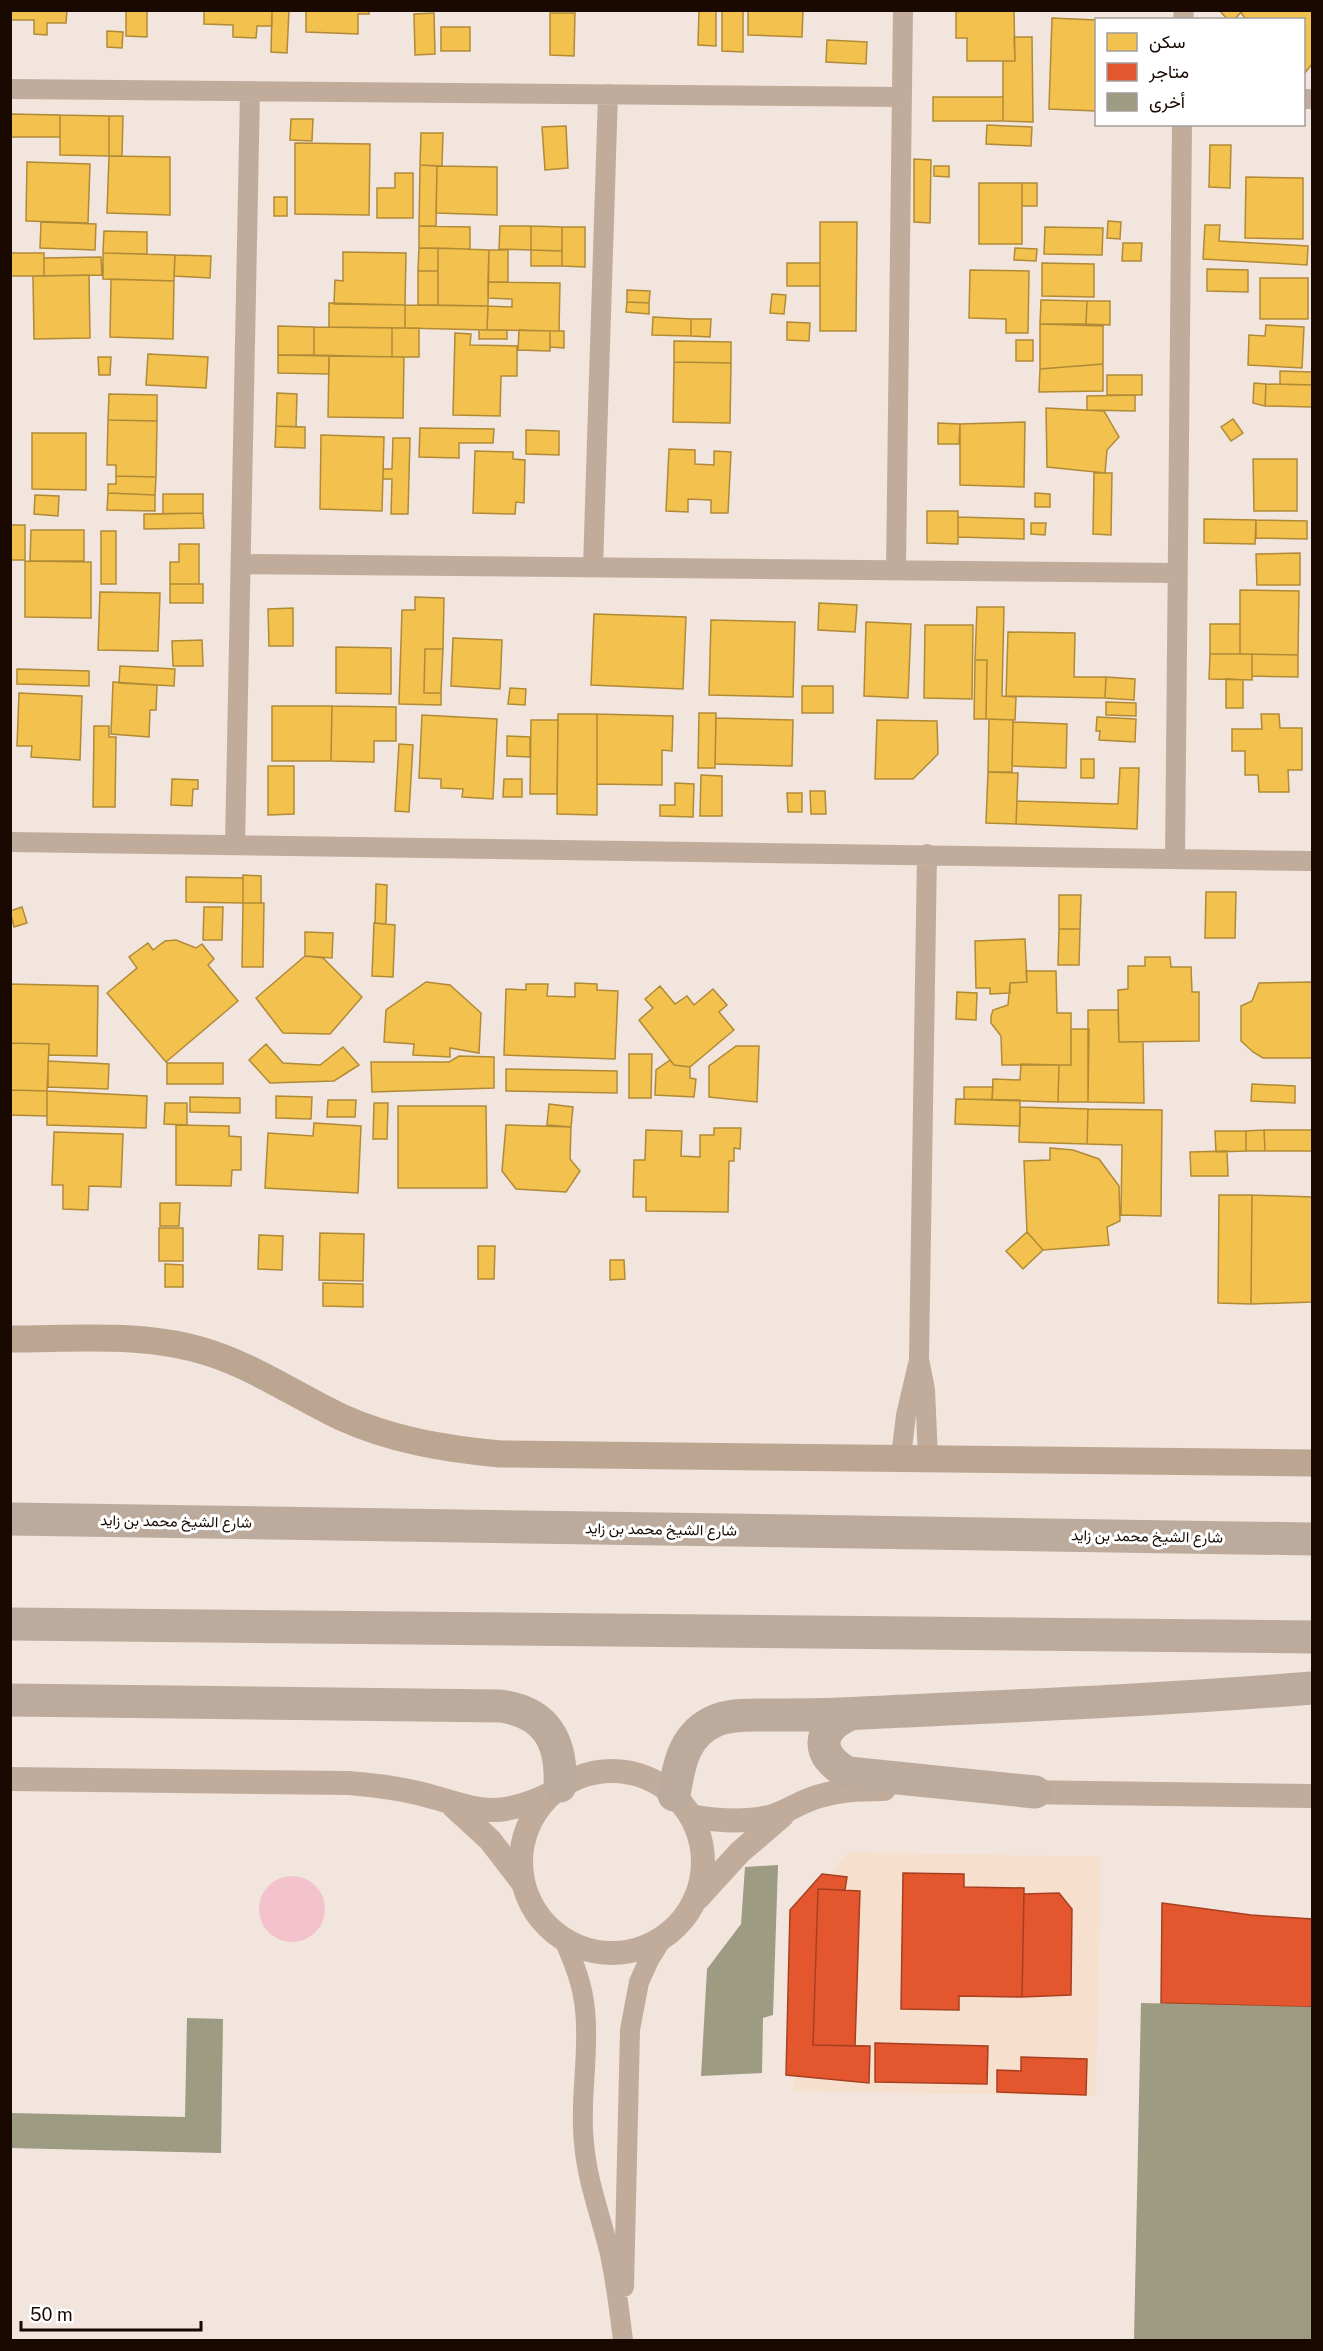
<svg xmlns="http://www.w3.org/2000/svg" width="1323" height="2351" font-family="'Public Sans',Vazirmatn,sans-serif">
	<rect width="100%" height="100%" fill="#f1e5dd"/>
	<path fill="#f7dfcd" d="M848 1852 1101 1857 1096 2096 794 2091 795 1911 818 1889Z"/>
	<path fill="#f4c2cd" d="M259 1909a33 33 0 1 1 66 0a33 33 0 1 1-66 0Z"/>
	<path fill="#f2c14e" stroke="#b18a37" stroke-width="1.5" d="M10 10H67L66 23H47V35L34 34V20H10Z
		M126 10H147V37L126 36Z
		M204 10H272V26H257L256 38 233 37V25L204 24Z
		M272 10H289L287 53 271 52Z
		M306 10H369V14H358V34L306 32Z
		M699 10H716V46L698 45Z
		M722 10H743V52L722 51Z
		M803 10 802 37 748 35V10Z
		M965 10H1014L1015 61H967V38H956V12Z
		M1219 10H1243L1234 20H1228Z
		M1243 10H1312V64L1304 74V20H1247L1241 13Z
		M434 13 435 54 415 55 414 14Z
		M550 13H575L574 56 550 55Z
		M1052 18 1096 20V111L1049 109Z
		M441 27H470V51H441Z
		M107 31 123 32 122 48 107 47Z
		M1014 37H1032L1033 122 1003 121V61H1015Z
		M827 40 867 42 866 64 826 62Z
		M933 97H1003V121H933Z
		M10 114 60 115V137H10Z
		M60 115 109 116V156L60 155Z
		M109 116H123L122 156H109Z
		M291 119H313L312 141 290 140Z
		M987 125 1032 127 1031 146 986 144Z
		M566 126 568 168 545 170 542 127Z
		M421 133H443L442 166 420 165Z
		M295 143 370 144 369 215 295 214Z
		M1210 145H1231L1230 188 1209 187Z
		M109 156 170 157V215L107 213Z
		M914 159 931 160 930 223 914 222Z
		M27 162 90 164 88 223 26 221Z
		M420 165 437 166 436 226H419Z
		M437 166 497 167V215L436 213Z
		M934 166H949V177L934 176Z
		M395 173H413V218H377V188H395Z
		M1246 177 1303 178V239L1245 238Z
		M979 183H1022V244H979Z
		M1022 183H1037V206H1022Z
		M274 197H287V216H274Z
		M1108 221 1121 222 1120 239 1107 238Z
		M41 222 96 224 95 250 40 248Z
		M820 222H857L856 331H820Z
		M1205 225H1220L1219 241 1308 246 1307 265 1203 259Z
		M419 226 470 227V249L419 248Z
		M500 226H531V250L499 249Z
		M531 226 562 227V251L531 250Z
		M562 227H585V267L562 266Z
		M1045 227 1103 228 1102 255 1044 254Z
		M104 231 147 232V254L103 253Z
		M1123 243H1142L1141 261H1122Z
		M419 248H438V271H418Z
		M438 248 489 250 488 306 438 305Z
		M1015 248 1037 249 1036 261 1014 260Z
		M489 250H508V282H488Z
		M531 250 562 251V266H531Z
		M343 252 406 253 405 305 334 304 335 280 343 281Z
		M10 253H44V276H10Z
		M103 253 175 255 174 281 103 279Z
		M175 255 211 256 210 278 174 276Z
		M101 257 102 275 44 276V258Z
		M787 263H820V286H787Z
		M1042 263 1094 264V297L1042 296Z
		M1207 269 1248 270V292L1207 291Z
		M970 270 1029 271 1028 333H1006V319L969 318Z
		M418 271H438V305H418Z
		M89 275 90 338 34 339 33 276Z
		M1260 278H1308V319H1260Z
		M111 279 174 281 173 339 110 337Z
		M488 282 560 283 559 331 487 330 488 306 512 307V299L488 298Z
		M627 290 650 291 649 303 627 302Z
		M772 294 786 295 784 314 770 313Z
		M1041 300 1087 301 1086 324H1040Z
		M1087 301H1110V325L1086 324Z
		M627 302 649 303V314L626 312Z
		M329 303 405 305V328L329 327Z
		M405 305 488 306 487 330 405 328Z
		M653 317 691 319V336L652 335Z
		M691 319H711L710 337 691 336Z
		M787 322 810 323 809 341 787 340Z
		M1040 324 1103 326V364L1040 369Z
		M1266 325 1304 327 1302 368 1248 365 1249 335 1265 336Z
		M278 326 314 327V355H278Z
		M314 327 392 328V357L314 355Z
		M392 328H419V357H392Z
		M479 330H507V339H479Z
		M519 330 550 331V351L518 350Z
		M550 331H564V348L550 347Z
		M455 333 471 334 470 345 517 346V376H501L500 416 453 415Z
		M1016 340H1033V361H1016Z
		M674 341 731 342V363L674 362Z
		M148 354 208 357 206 388 146 385Z
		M278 355 329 356V374L278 373Z
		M329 356 404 357 403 418 328 417Z
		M98 357H111L110 375H99Z
		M674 362 731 363 730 423 673 422Z
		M1103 364V391L1039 392 1040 369Z
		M1280 371 1312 372V385L1280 384Z
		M1107 375H1142V395H1107Z
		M1254 383 1266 384 1265 406 1253 403Z
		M1266 384 1312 385V407L1265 406Z
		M277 393 297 394 296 427 276 426Z
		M109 394 157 395V421L108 420Z
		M1135 395V411L1087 410V396Z
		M1046 408 1104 411 1119 437 1107 450 1105 473 1047 467Z
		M1233 419 1243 433 1231 441 1221 427Z
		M108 420 157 421 156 477 116 476V465H107Z
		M1025 422 1024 487 960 485V424Z
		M938 423 960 424 959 444H938Z
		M276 426 305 427V448L275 447Z
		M420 428 494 429 493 443H459V458L419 457Z
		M526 430 559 431V455L526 454Z
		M32 433H86V490L32 489Z
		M321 435 384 437 382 511 320 509Z
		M393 438H410L408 514H391L392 479H383V469H392Z
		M669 449 695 450V464L714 465V451L731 452 728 513H711V500L688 499V512L666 511Z
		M475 451 513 452V459L525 460 524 503 516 502 515 514 473 513Z
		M1253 459H1297V511H1254Z
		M1094 473H1112L1111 535 1093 534Z
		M116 476 156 477 155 495 108 493V484H116Z
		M108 493 155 495V511L107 510Z
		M1035 493 1050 494V507H1035Z
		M163 494H203V513L163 514Z
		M35 495 59 496 58 516 34 514Z
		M927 511H958V544L927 543Z
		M203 513 204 528 144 529V514Z
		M958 517 1024 519V539L958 537Z
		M1204 519 1256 520 1255 544 1204 543Z
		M1256 520 1307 521V539L1256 538Z
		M1031 523H1046L1045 535 1031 534Z
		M10 525H25V560H10Z
		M31 530H84V561H30Z
		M101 531H116V584H101Z
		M179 544H199V584H170V562H179Z
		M1300 553V585H1257L1256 554Z
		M25 561 91 562V618L25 617Z
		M170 584H203V603H170Z
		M1240 590 1299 591 1298 655 1240 654Z
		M100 592 160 593 158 651 98 650Z
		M415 597 444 598 443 649H425L424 693H441V705L399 704 402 610H415Z
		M819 603 857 605 855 632 818 630Z
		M977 607H1004L1002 696 1016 697 1015 720 986 719 987 660H975Z
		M293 608V646H269L268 609Z
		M594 614 686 617 683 689 591 685Z
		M711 620 795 622 793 697 709 695Z
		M866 622 911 624 908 698 864 696Z
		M1210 624H1240V654H1210Z
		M925 625H973L972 699 924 698Z
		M1008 632 1075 633 1074 677H1106L1105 698 1006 696Z
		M453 638 502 640 500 689 451 686Z
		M202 640 203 666H173L172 641Z
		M336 647 391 648V694L336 693Z
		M425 649H443L441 693H424Z
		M1210 654H1252V680L1209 679Z
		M1252 654 1298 655V677L1252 676Z
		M975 660H987L986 719H974Z
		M120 666 175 669 174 686 119 683Z
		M17 669 89 671V686L17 684Z
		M1106 677 1135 679 1134 700 1105 698Z
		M1226 679 1243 680V708H1226Z
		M113 682 157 685 156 710H150L149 737 111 734Z
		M802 686H833V713H802Z
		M510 688 526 689 525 705 508 704Z
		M19 693 82 696 80 760 31 757 32 746H17Z
		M1106 702 1136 703V716L1106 715Z
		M272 706H332L331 761H272Z
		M332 706 396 707V741H374V762L331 761Z
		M699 713H716L715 768H698Z
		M558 714H597V815L557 814Z
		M597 714 673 716 672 751 662 750V785L597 784Z
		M1261 714H1279L1280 728H1302V770H1288L1289 792H1259L1258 775H1245V751H1232V729H1262Z
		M422 715 497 719 493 799 462 797 463 789 441 788V779L419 778Z
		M1097 717 1136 719 1135 742 1099 740 1100 731H1096Z
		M716 718 793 720 792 766 715 764Z
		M989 719 1013 720 1012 772H988Z
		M531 720H558L557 794H530Z
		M877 720 937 721 938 754 913 779H875Z
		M1013 722 1067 724 1066 768 1012 766Z
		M94 726H109V737H116L115 807H93Z
		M507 736 530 737V757L507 756Z
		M399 744 413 745 409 812 395 811Z
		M1081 759H1094V778H1081Z
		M268 766H294V814L268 815Z
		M1120 768H1139L1137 829 1016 824 1017 801 1118 804Z
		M988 772 1018 773 1016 824 986 823Z
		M701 775 722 776V816H700Z
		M172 779 198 780V789H193L192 806 171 805Z
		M504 779H522V797H503Z
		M675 783 694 784 693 817 660 816V805H675Z
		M810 791H825L826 814H811Z
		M787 793H802V812H788Z
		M243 875 261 876V903H243Z
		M186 877 243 878V903L186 902Z
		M376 884 387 885 386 924 375 923Z
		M1206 892H1236L1235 938H1205Z
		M1059 895H1081L1080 929H1059Z
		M243 903H264L263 967H242Z
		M22 907 27 923 14 927 10 911Z
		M204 907H223L222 940H203Z
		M374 923 395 925 393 977 372 976Z
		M1059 929H1080L1079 965H1058Z
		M305 932 333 933 332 958 305 956Z
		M1025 939 1027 982 1010 983V993L990 994V988H976L975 941Z
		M176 940 196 948 202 944 214 959 208 965 238 1001 166 1062 107 993 137 968 129 957 148 943 153 950 165 941Z
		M305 956 323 958 362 997 330 1034 283 1033 256 998Z
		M1145 957H1170L1171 967H1191L1192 992H1199V1041L1119 1042 1118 990 1128 989V966H1145Z
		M1026 971H1056L1057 1013H1071V1065H1002L1001 1036 991 1023V1016L993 1010 1008 1005 1010 983 1027 982Z
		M426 982 450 985 481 1013 479 1053 450 1048V1057L413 1055 414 1044 384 1042 386 1010Z
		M1312 982V1058H1263L1253 1052 1241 1041V1006L1252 1001 1259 983Z
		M575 983 597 984V990L618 991 615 1059 504 1055 506 989 526 990V984H548L547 996 575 997Z
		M10 984 98 986 97 1056 49 1055V1044L10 1043Z
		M660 986 675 1004 687 996 694 1005 713 989 727 1005 719 1012 734 1030 690 1067 674 1065 639 1020 653 1008 645 999Z
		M957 992 977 993 976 1020 956 1019Z
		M1088 1010H1118L1119 1042H1143L1144 1103 1088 1102Z
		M1071 1029H1089L1088 1102H1058L1059 1065H1071Z
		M10 1043 49 1044 47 1091 10 1090Z
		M266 1044 283 1063 320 1065 343 1047 359 1065 334 1081 270 1083 249 1060Z
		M736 1046H759L757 1102 709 1097V1066Z
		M629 1054H652L651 1098H629Z
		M459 1056 494 1057V1088L372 1092 371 1062H449Z
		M670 1060 674 1065 690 1067V1078L696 1079 694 1097 655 1095 656 1070Z
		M48 1061 109 1064 108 1089 48 1087Z
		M167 1063H223V1084H167Z
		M1021 1064 1059 1065 1058 1102 992 1100 993 1079 1020 1080Z
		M506 1069 617 1071V1093L506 1091Z
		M1252 1084 1295 1086V1103L1251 1101Z
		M964 1087H993L992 1100 964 1099Z
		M10 1090 47 1091V1116L10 1115Z
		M47 1091 147 1096 146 1128 47 1125Z
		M276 1096 312 1097 311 1119 276 1118Z
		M190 1097 240 1098V1113L190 1112Z
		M956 1099 1020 1100V1126L955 1124Z
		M328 1100H356L355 1117H327Z
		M165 1103H187V1125L164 1124Z
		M374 1103H388L387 1139H373Z
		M549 1104 573 1107 571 1127 547 1125Z
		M398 1106H486L487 1188H398Z
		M1020 1107 1088 1109 1087 1144 1019 1142Z
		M1088 1109 1162 1110 1161 1216 1121 1215 1122 1145 1087 1144Z
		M314 1123 361 1126 358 1193 265 1188 268 1133 313 1136Z
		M176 1125 229 1126V1136L241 1137V1170H232L231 1186 176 1185Z
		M506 1125 571 1127 570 1159 580 1171 566 1192 516 1189 502 1171Z
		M714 1128H741L740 1149 734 1148V1161H729L728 1212 646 1211V1197H633L634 1160H645L646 1130 682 1131 681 1156 700 1157V1135H714Z
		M1264 1130H1312V1151H1265Z
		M1264 1130 1265 1151H1246V1131Z
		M1215 1131H1246V1151L1216 1152Z
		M54 1132 123 1134 121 1187 89 1186 88 1210 63 1209V1185H52Z
		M1050 1148 1073 1150 1099 1159 1119 1186 1120 1221 1107 1227 1109 1245 1043 1250 1027 1232 1024 1161 1050 1160Z
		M1227 1151 1228 1176H1191L1190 1152Z
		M1219 1195H1252L1251 1304 1218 1303Z
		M1252 1195 1312 1197V1302L1251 1304Z
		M160 1203H180L179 1226H160Z
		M159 1228H183V1261H159Z
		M1027 1232 1043 1250 1023 1269 1006 1251Z
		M320 1233 364 1234 363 1281 319 1280Z
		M259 1235 283 1236 282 1270 258 1269Z
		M478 1246H495L494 1279H478Z
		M610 1260H624L625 1279 610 1280Z
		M165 1264 183 1265V1287H165Z
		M323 1283 363 1284V1307L323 1306Z"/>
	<path fill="#e4572e" stroke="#a74020" stroke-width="1.5" d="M903 1873 964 1874V1887L1024 1888 1022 1997 959 1996V2010L901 2009Z
		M822 1874 847 1877 845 1890 818 1889 813 2045 870 2046 869 2083 786 2075 790 1910Z
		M818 1889 860 1891 855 2046 813 2045Z
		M1059 1893 1072 1909 1071 1995 1022 1997 1024 1894Z
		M1162 1903 1251 1915 1312 1919V2007L1161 2003Z
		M875 2043 988 2046 987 2084 875 2082Z
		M1021 2057 1087 2059 1086 2095 997 2092V2070L1021 2071Z"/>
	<path fill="#9d9b81" d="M778 1865 773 2015 763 2018 762 2073 701 2076 707 1969 741 1924 745 1867Z
		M1141 2003 1312 2007V2340H1134Z
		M187 2018 223 2019 221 2153 10 2148V2113L185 2117Z"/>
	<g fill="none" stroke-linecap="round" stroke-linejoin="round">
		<path stroke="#c1ac9c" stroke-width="20" d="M1183 20 1184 10
			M10 89 902 97
			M1304 99H1312
			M241 564 1178 573
			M593 567 608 94
			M896 570 903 10
			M10 842 1312 861
			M235 845 250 91
			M927 854 919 1359 925 1390 928 1457
			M1175 859 1182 124
			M901 1457 906 1415 918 1364
			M564 1940C574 1963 583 1985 585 2010 590 2054 579 2099 584 2143 587 2180 600 2214 609 2250 616 2280 619 2310 623 2340
			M624 2287 630 2030 639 1982 649 1960 662 1939"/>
		<path stroke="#c1ac9c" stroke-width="24" d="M521 1862a91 91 0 1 1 182 0a91 91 0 1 1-182 0Z
			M10 1779 349 1783C374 1785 398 1788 422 1794 478 1809 493 1821 550 1794
			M1018 1792 1312 1796
			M454 1807 490 1840 523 1883
			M691 1816C717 1821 743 1823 769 1817 784 1813 797 1804 811 1799 835 1790 859 1789 884 1789
			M698 1898 740 1852 782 1816"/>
		<path stroke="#bda691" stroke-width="27" d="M10 1339C76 1339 147 1332 210 1353 256 1368 297 1396 341 1417 391 1440 446 1449 500 1454L1312 1463"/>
		<path stroke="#bcab9d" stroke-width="33" d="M10 1519 1312 1539
			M10 1624 1312 1637
			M10 1700 500 1706C547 1712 562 1742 560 1786
			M851 1714C816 1728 815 1756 848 1773L1035 1792
			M674 1795C679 1764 684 1733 717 1720 734 1714 753 1715 771 1715 801 1715 832 1715 862 1713 1012 1706 1163 1700 1312 1688"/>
	</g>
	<g text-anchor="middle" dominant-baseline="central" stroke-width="6" stroke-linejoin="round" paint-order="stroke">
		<g font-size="15" fill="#190900" stroke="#fff">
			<text transform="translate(176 1521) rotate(1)">شارع الشيخ محمد بن زايد</text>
			<text transform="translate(661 1529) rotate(1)">شارع الشيخ محمد بن زايد</text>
			<text transform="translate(1147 1536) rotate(1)">شارع الشيخ محمد بن زايد</text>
		</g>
	</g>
	<rect width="1323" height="2351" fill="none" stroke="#190900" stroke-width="24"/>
	<rect x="1095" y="18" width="210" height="108" fill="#ffffff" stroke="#a39d99" stroke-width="1.5"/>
	<rect x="1107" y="33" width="30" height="18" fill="#f2c14e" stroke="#a39d99" stroke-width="1.5"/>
	<text x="1149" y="48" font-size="18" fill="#190900">سكن</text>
	<rect x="1107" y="63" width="30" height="18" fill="#e4572e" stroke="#a39d99" stroke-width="1.5"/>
	<text x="1149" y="78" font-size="18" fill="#190900">متاجر</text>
	<rect x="1107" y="93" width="30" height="18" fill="#9d9b81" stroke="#a39d99" stroke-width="1.5"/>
	<text x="1149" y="108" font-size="18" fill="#190900">أخرى</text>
	<path d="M21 2321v9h180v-9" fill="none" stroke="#190900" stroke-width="3"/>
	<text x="30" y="2321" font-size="18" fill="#190900" stroke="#ffffff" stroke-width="4.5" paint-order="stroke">50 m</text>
</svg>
